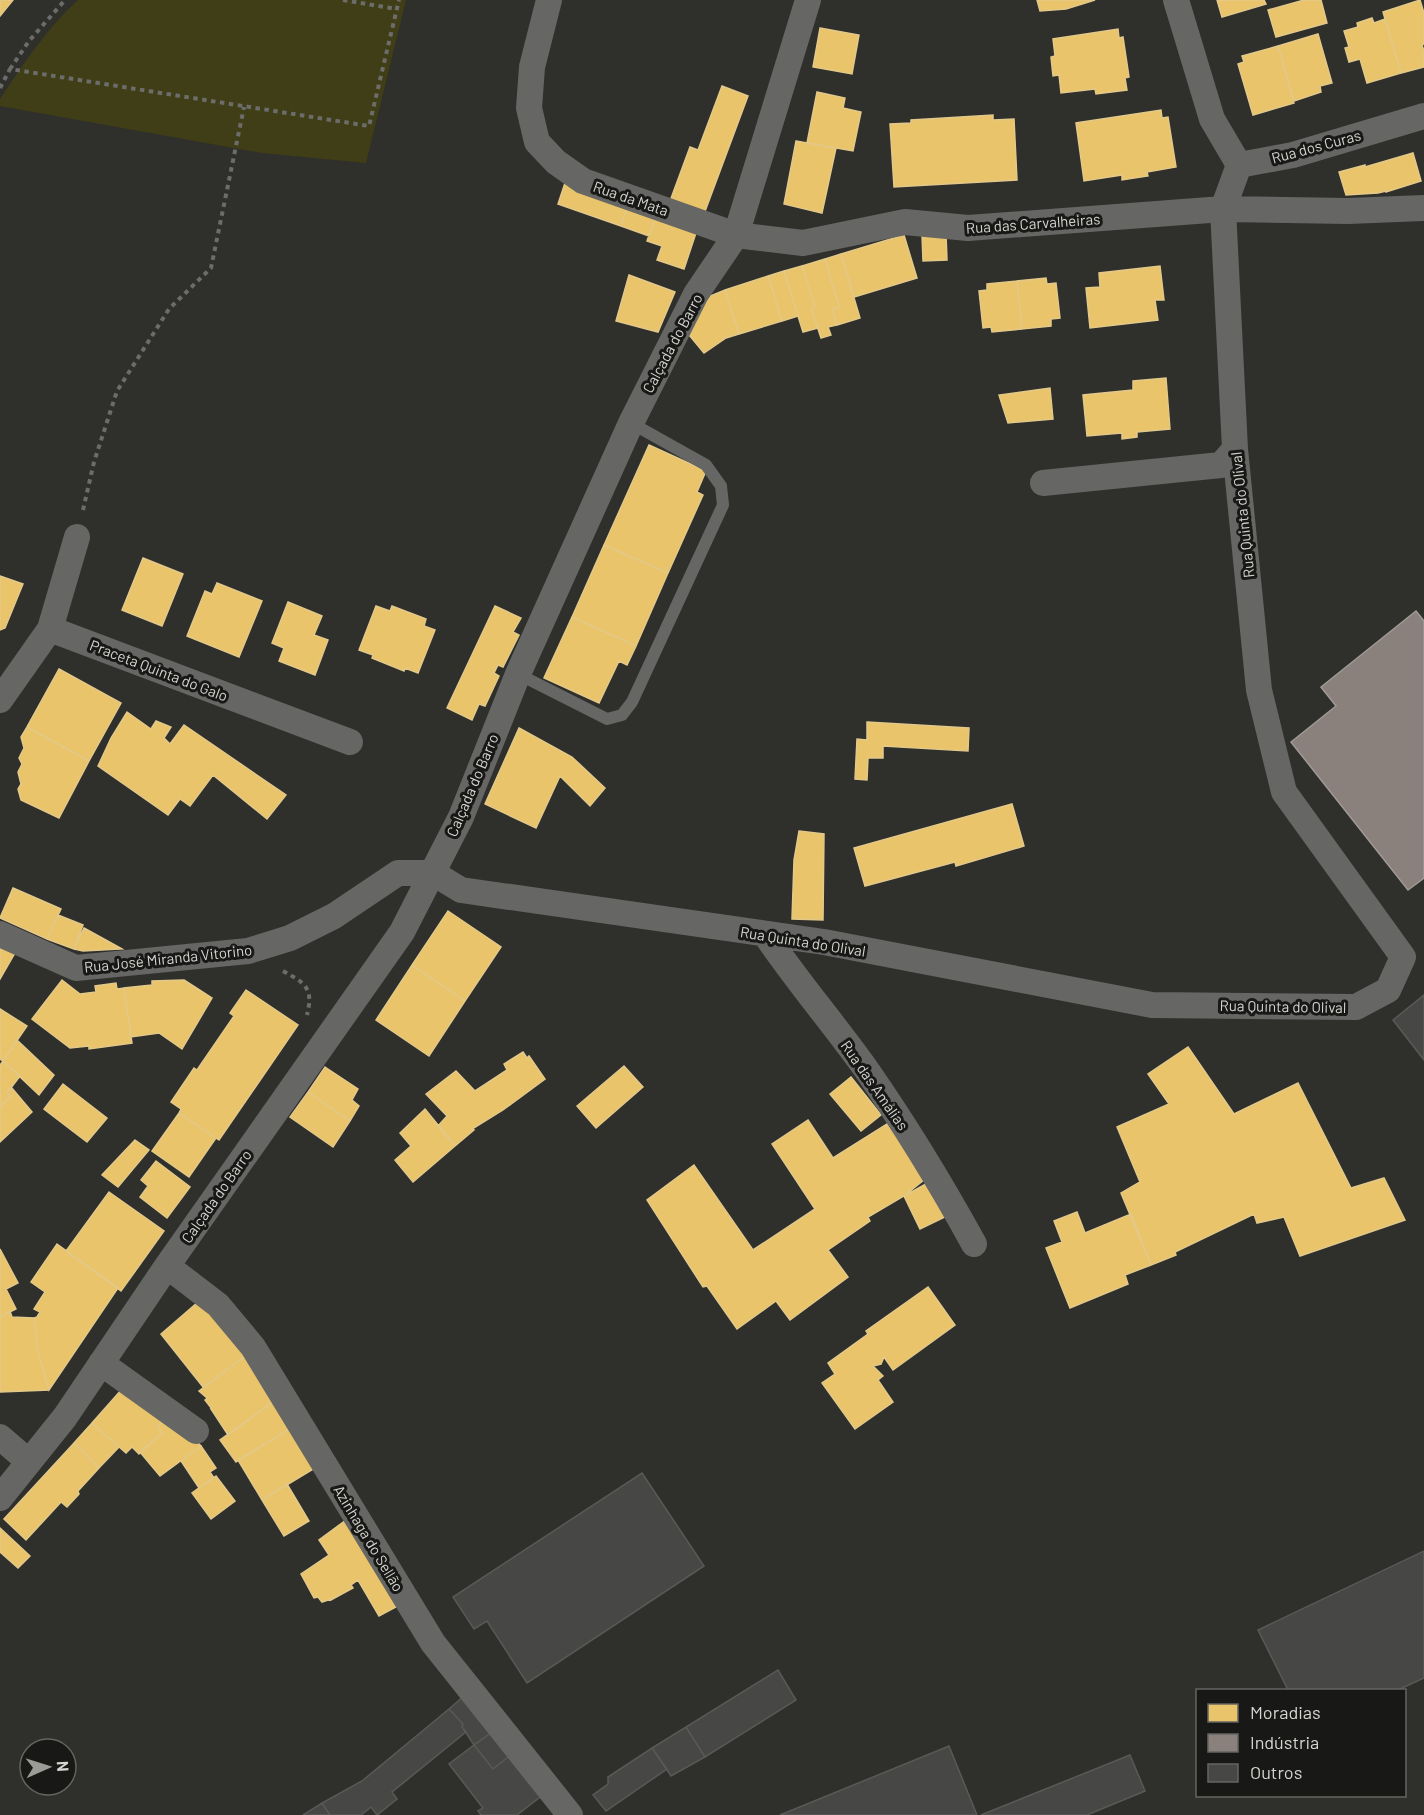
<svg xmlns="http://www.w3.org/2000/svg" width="1424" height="1815" font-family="Barlow,sans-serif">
	<rect width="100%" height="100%" fill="#2f2f2c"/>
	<path fill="#403e16" d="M78 0H406L366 163 262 153 0 106V99C23 64 47 28 78 0Z"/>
	<path fill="#e9c46a" stroke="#e3c989" stroke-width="1.5" d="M0 0H13L0 16Z
		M1037 0H1095L1066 9 1040 11Z
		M1217 0H1264L1266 4 1222 17Z
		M1304 0H1321L1327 23 1276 37 1268 10Z
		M1420 0 1424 13V44L1422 45 1424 51V67L1401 73 1383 12Z
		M1372 18 1374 23 1385 19 1401 73 1367 83 1360 59 1349 62 1345 48 1349 47 1344 31 1358 27 1357 23Z
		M820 28 859 35 852 74 813 67Z
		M1118 29 1119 38 1123 37 1129 77 1125 78 1127 90 1096 94 1095 89 1061 93 1059 75 1053 76 1051 57 1055 56 1053 39Z
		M1318 34 1332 83 1320 86 1321 92 1294 101 1278 46Z
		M1278 46 1294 103 1253 115 1238 64 1244 62 1242 56Z
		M722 86 748 96 704 214 670 201 690 147 698 150Z
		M817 92 845 98 843 108 861 112 853 151 807 143Z
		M1161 110 1162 118 1168 117 1176 167 1147 172 1148 176 1122 180V175L1084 181 1076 123Z
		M993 115V120L1014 119 1017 180 894 187 890 124 911 123V120Z
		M796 141 836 148 822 213 784 204Z
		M1413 153 1421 181 1386 192V191L1378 193 1346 195 1339 172 1365 165V167Z
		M565 183 628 205 621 226 558 204Z
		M628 205 656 215 649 236 621 226Z
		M656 215 697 230 684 269 657 260 662 246 647 241Z
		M946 234 947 260 923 261 922 235Z
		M904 235 917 278 854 297 841 254Z
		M841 254 860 318 837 325 832 309 839 307 825 259Z
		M825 259 839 307 832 309 837 325 828 327 831 335 821 338 811 308 815 307 802 266Z
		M802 266 815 307 811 308 818 328 803 332 784 271Z
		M1160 266 1164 300H1155L1158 320 1090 328 1086 288 1100 287 1099 273Z
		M784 271 798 316 782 321 768 276Z
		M629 275 675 292 658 332 616 321Z
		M768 276 782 321 739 334 725 290Z
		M1046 278 1047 284 1056 283 1060 318 1051 319V326L1022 329 1017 281Z
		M1017 281 1022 329 992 332 991 327 983 328 979 291 987 290V284Z
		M725 290 739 334 726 338 704 353 689 335 705 303 710 296Z
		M1166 378 1170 429 1137 432V437L1122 439V433L1087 436 1083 395 1133 390V381Z
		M1050 388 1053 419 1008 423 999 395Z
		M649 445 706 471 697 492 703 495 668 573 604 545Z
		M604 545 668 573 636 646 572 617Z
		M143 558 183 574 162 626 122 610Z
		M0 576 23 584 5 628 0 630Z
		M217 583 262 601 239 657 187 636 205 591 212 594Z
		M288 602 322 616 314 635 328 640 315 675 279 661 284 648 272 643Z
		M376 606 390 611 392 606 426 619 424 626 435 630 418 673 405 668 404 671 372 658 373 655 359 650Z
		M495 606 521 618 513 632 519 635 503 667 498 665 494 673 499 676 485 706 479 704 472 720 447 708Z
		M572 617 636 646 627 665 619 661 599 703 544 678Z
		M59 669 121 703 89 761 27 727Z
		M127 712 151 729 156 721 171 727 164 738 170 744 184 725 286 795 267 819 213 775 190 806 180 799 168 815 98 766 111 738Z
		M867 722 969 728 968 751 883 746V758H868L867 780 855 779 857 739 867 740Z
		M27 727 89 761 59 818 21 800 18 789 21 784 18 772 22 764 19 758 24 748 21 737Z
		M519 728 572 757 605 788 590 806 560 776 536 828 485 804Z
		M1012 804 1024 846 956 866 955 862 865 886 854 848Z
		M799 831 824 834 823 920 792 919 794 860Z
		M13 888 61 909 47 939 0 918Z
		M448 911 501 947 465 1001 412 965Z
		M58 915 83 925 74 949 47 939Z
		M84 928 122 949 83 951 74 949Z
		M0 941 19 946 0 979Z
		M412 965 465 1001 429 1056 376 1020Z
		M62 980 80 994 96 992 95 986 116 983 117 989 124 988 132 1043 89 1049V1046L70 1048 32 1019Z
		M184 980 212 998 182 1049 159 1033 131 1037 124 988 152 985V981Z
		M246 990 298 1025 219 1140 179 1113 181 1109 171 1102 194 1068 197 1070 234 1016 230 1013Z
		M0 1009 27 1026 3 1061 0 1059Z
		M17 1040 54 1075 39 1095 3 1061Z
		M1188 1047 1234 1114 1298 1083 1351 1188 1384 1178 1405 1220 1300 1256 1284 1217 1257 1223 1254 1214 1175 1252 1176 1255 1151 1265 1121 1193 1140 1182 1117 1127 1169 1104 1148 1074Z
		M523 1052 527 1058 529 1056 545 1079 503 1110 472 1129 474 1130 455 1146 438 1126 447 1116 426 1094 456 1071 475 1091 507 1070 504 1064Z
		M3 1061 20 1076 7 1093 11 1096 0 1107V1065Z
		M624 1066 643 1087 596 1128 577 1106Z
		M325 1067 358 1089 352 1100 359 1106 350 1121 308 1092Z
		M851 1077 881 1115 861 1131 830 1094Z
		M63 1084 107 1118 87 1142 44 1109Z
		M11 1087 32 1112 0 1142V1107L11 1096 7 1093Z
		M308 1092 350 1121 333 1147 290 1117Z
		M425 1109 455 1146 413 1182 395 1160 411 1146 400 1133Z
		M179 1113 216 1138 189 1177 152 1151Z
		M808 1120 833 1158 887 1124 929 1176 904 1196 868 1217 870 1221 828 1250 848 1277 790 1320 776 1301 737 1329 707 1286 703 1287 647 1200 694 1165 753 1250 815 1209 772 1144Z
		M135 1140 149 1150 118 1187 102 1175Z
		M156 1161 190 1187 167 1218 140 1197 148 1186 141 1180Z
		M931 1181 947 1216 920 1229 904 1196Z
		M109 1192 164 1231 121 1291 66 1251Z
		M1077 1212 1085 1233 1131 1214 1151 1265 1125 1275 1128 1284 1070 1308 1046 1248 1062 1242 1054 1221Z
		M57 1244 118 1288 49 1390 38 1352 34 1318 37 1317 40 1312 34 1309 45 1292 31 1282Z
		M0 1249 18 1283 6 1289 16 1309 0 1317Z
		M928 1287 955 1325 893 1370 884 1357 881 1364 873 1366 883 1376 878 1380 893 1402 855 1429 822 1383 835 1374 828 1363 868 1334 866 1331Z
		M197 1303 217 1315 248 1354 203 1387 161 1334Z
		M10 1311 12 1317 34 1318 38 1352 49 1390 0 1392V1317Z
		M248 1354 277 1399 228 1435 211 1409H212L205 1400 207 1398 199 1391Z
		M123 1388 168 1420 157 1426 162 1433 139 1454 132 1447 126 1453 92 1423Z
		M277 1399 291 1428 236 1462 220 1440Z
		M168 1420 181 1426 201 1446 160 1476 140 1452 162 1433 157 1426Z
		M92 1423 119 1447 99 1468 74 1443Z
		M291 1428 315 1468 262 1500 238 1460Z
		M74 1443 99 1468 78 1491 79 1494 67 1507 61 1502 26 1540 4 1519Z
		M201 1446 216 1468 210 1472 214 1478 199 1488 181 1461Z
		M216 1476 235 1501 211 1519 192 1493Z
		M287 1484 309 1521 284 1536 262 1500Z
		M346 1520 383 1580 396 1607 379 1616 358 1580 351 1585 353 1588 331 1600V1599L322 1602 318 1597 314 1598 301 1574 329 1555 319 1540Z
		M0 1528 30 1556 18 1568 0 1552Z"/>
	<path fill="#8a817c" stroke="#a09a96" stroke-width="1.5" d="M1416 611 1424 621V878L1408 890 1291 742 1336 706 1321 687Z"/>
	<path fill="#474745" stroke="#595957" stroke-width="1.5" d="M1424 995V1060L1393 1020Z
		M642 1473 704 1566 527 1683 487 1621 474 1629 453 1597Z
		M1424 1551V1678L1398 1690H1288L1258 1630Z
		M778 1670 796 1700 705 1757 686 1727Z
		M465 1695 495 1730 474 1745 462 1727 463 1724 449 1709Z
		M449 1709 463 1724 462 1727 466 1732 392 1792 397 1799 377 1815 371 1807 361 1815H330L322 1803 362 1781Z
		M686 1727 705 1757 671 1776 652 1748Z
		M495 1730 513 1753 493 1769 474 1745Z
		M474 1745 493 1769 513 1753 544 1794 517 1815H481L478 1811 483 1808 449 1764Z
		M949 1746 977 1815H780Z
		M652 1748 667 1769 606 1811 593 1795 608 1784V1777Z
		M1130 1755 1145 1791 1087 1815H981Z
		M322 1803 330 1815H303Z"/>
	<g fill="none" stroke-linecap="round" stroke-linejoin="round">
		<path stroke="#6c6c6a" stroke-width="4" stroke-dasharray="4.5 4.5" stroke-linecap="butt" d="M343 0 396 9
			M10 69 29 41 65 0
			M0 88 10 69 369 126 399 0
			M83 510 94 462 117 391 169 309 211 268 244 107
			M283 971C305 983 314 988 307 1015"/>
		<path stroke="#666665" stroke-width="12" d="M518 674 607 719 622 715 632 702 723 505 721 486 706 465 631 423"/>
		<path stroke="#666665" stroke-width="26" d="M549 0 532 67 529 108 537 142 556 162 583 181 736 235 803 243 905 222 968 228 1223 209 1239 165
			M1176 0 1212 119 1239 165 1293 155 1424 116
			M1043 483 1221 465 1235 449
			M50 629 77 537
			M0 700 50 629 350 742
			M0 934 76 968 248 951 290 938 334 916 398 873H433L461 890 824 942 1152 1005 1356 1007 1388 990 1403 957 1284 792 1259 690 1235 449 1223 209 1348 211 1424 208
			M765 934C797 981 833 1023 866 1069 905 1125 941 1184 974 1244
			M167 1266 218 1305 253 1347 433 1643 570 1815
			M101 1363 196 1431
			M0 1437 28 1461
			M0 1498 65 1417 167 1266 402 932 461 817 518 674 631 423 696 294 736 235 808 0"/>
	</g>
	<g text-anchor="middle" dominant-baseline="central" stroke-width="6" stroke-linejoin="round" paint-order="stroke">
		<g font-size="15" fill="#d5d5d1" stroke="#181816">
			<text transform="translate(1316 146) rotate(-15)">Rua dos Curas</text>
			<text transform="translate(631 198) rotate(19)">Rua da Mata</text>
			<text transform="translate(1033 223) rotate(-4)">Rua das Carvalheiras</text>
			<text transform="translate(672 343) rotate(-62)">Calçada do Barro</text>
			<text transform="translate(1242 515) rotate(-96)">Rua Quinta do Olival</text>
			<text transform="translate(159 670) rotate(21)">Praceta Quinta do Galo</text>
			<text transform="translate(472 785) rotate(-67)">Calçada do Barro</text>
			<text transform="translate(803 941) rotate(9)">Rua Quinta do Olival</text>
			<text transform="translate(168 958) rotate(-6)">Rua José Miranda Vitorino</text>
			<text transform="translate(1283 1006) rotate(1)">Rua Quinta do Olival</text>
			<text transform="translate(875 1085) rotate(55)">Rua das Amálias</text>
			<text transform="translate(216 1196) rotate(-55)">Calçada do Barro</text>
			<text transform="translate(369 1538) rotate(59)">Azinhaga do Sellão</text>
		</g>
	</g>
	<rect x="1196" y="1689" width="210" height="108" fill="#181816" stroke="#646461" stroke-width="1.5"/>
	<rect x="1208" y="1704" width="30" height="18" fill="#e9c46a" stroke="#646461" stroke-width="1.5"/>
	<text x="1250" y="1719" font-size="18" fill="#d5d5d1">Moradias</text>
	<rect x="1208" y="1734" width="30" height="18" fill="#8a817c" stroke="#646461" stroke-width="1.5"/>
	<text x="1250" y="1749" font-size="18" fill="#d5d5d1">Indústria</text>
	<rect x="1208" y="1764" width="30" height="18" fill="#474745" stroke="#646461" stroke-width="1.5"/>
	<text x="1250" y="1779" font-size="18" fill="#d5d5d1">Outros</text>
	<g transform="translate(48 1767) rotate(87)"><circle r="28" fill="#181816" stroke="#646461" stroke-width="1.5"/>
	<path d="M0-4.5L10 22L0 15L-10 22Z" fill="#9b9b97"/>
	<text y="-9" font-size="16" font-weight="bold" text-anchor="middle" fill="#d5d5d1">N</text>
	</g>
</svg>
